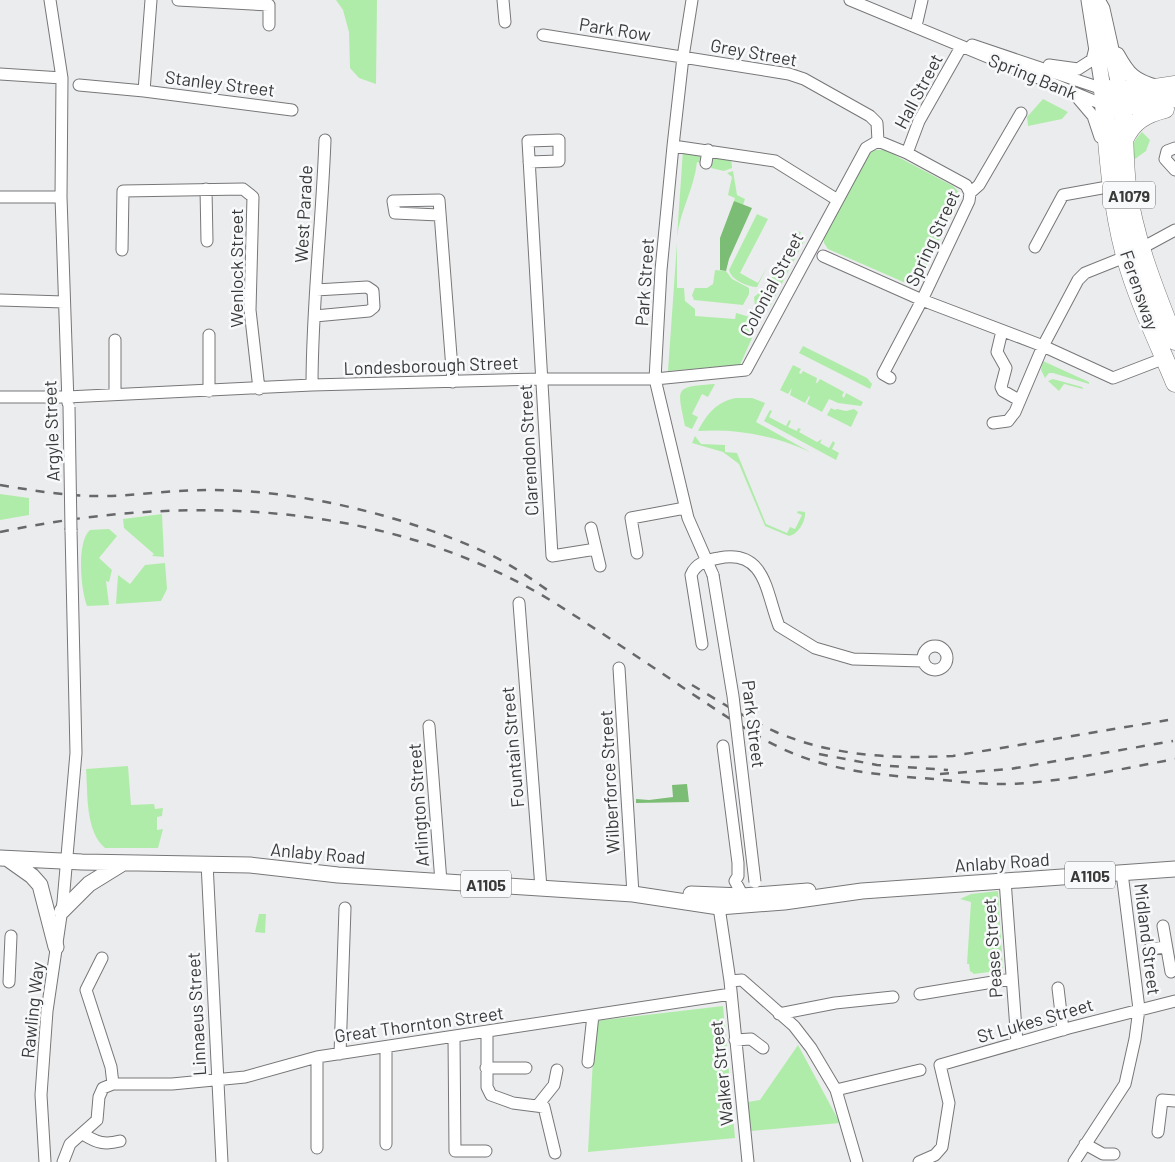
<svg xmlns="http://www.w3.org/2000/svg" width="1175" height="1162" font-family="Barlow,sans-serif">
	<rect width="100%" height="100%" fill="#ebeced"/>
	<path fill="#b0eca9" d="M336 0H377L376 84 359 78 350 68 349 32 343 10Z
		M1043 99 1068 112 1062 119 1028 126 1027 117Z
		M1142 132 1150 140 1146 151 1135 159C1129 147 1134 141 1142 132Z
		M683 150 702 153V163L697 162C694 189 680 211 677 237Z
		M874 150H885L953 186 958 191 960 197 920 279 914 284H908L828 249 824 243V236L869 153Z
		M714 156 731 158 732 168 724 171 711 168Z
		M733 171 737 195 745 199 743 205 734 201 735 198 728 195 732 177 727 173Z
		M757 214 768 219 740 273 758 283 767 267 757 287C748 287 731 280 729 270Z
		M796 231 801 232 799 237 803 238 804 241 769 308 764 311 755 306 754 297 770 284 776 265 789 249 792 235Z
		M677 243V288H684L685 301 695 309V316L735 319 736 313 760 320 740 365 668 371Z
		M715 270 726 271 732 279 749 288V294L743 305 694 300 692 295 695 288H707L713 284Z
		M803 346 867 378 872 384 870 389 799 353Z
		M1043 361 1089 382V384L1053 373H1049L1045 378 1041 370Z
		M793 365 801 369 799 373 801 374 803 371 817 378 816 383H817L820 379 844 392 842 396 844 398 846 393 863 402 861 406 838 403 829 399 822 412 807 404 810 397 809 396 805 403 790 395 792 388 788 394 780 390Z
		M1053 379 1082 387 1083 389 1064 384 1059 391 1048 381Z
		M715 384 708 397 702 394 692 414 698 417 692 429 685 426C677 387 674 387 715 384Z
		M736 398H752L765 403 756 422 810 452C776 436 736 428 698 431 707 414 716 402 736 398Z
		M831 408 835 410 837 409 846 411 854 409 858 412 851 427 827 415Z
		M770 410 772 411 769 417 786 426 789 420 791 421 788 427 797 431 798 428 801 429 799 432 817 442 822 439 820 443 829 448 833 441 835 443 832 449 839 453 836 460 764 421Z
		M695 436 701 444 725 445V452L737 453 766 524 787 533 790 527 795 529 802 515 797 513 798 511 805 512C806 521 798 535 789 536L765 526 739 464 723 452 692 443Z
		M0 494 29 498V515L0 520Z
		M162 514 164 557 152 556 154 554 124 528 123 519Z
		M109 529 117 536 99 558 112 570 109 582 106 581 109 605 87 606C81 591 76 542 90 530Z
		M165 563 167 589 161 601 116 604 118 575 130 584 145 565Z
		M128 766 131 805 154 804 155 809 163 808 162 816 157 817V830L163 829 158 848H105C85 831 88 793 86 769Z
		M998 891 1003 970 974 974 970 971 969 964H967L971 902 960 899 971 894Z
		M259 914H266L265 933 255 932Z
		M723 1006 735 1138 588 1152 595 1021Z
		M798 1045 840 1123 751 1131 748 1102 760 1100Z"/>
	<path fill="#7bbd74" d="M734 201 752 208 729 259 726 271 720 270V238Z
		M687 784 689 802 636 803V799L649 800 673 797 672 785Z"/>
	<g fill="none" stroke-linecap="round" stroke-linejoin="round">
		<defs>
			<path id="minor" d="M50 0 62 78 61 197 68 403
				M151 0 144 91 292 110
				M178 0 269 5V25
				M503 0 505 22
				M692 0 683 57 673 146 661 270 655 379 688 518 713 575
				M850 0 1104 105
				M916 26 922 0
				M543 35 789 74 804 79 870 116 877 123 878 141
				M972 45 1103 89
				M1049 65 1078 69 1092 60 1095 48
				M0 74 62 78
				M79 85 144 91
				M1076 96 1093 116 1100 137
				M878 141 907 153 966 185 970 193
				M673 146 775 161 836 199
				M1175 148 1167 151 1165 159 1175 170
				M907 153 919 121 961 47
				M529 162 559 161V140L528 141 552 556 596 549
				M706 163 708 150
				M206 189 207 241
				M0 197H61
				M439 215 395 213 393 201 439 200 453 382
				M1035 247 1063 195 1113 186
				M1140 249 1175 230
				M122 250 123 191 243 189 253 197 250 310 259 389
				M823 256 922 300 1043 346 1113 378 1165 358
				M0 300 64 302
				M315 316 369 311 374 307 373 291 367 287 316 290
				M1002 331 997 352 1006 368 1001 387 1003 391 1019 400
				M209 335V391
				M115 340V393
				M890 378 883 374 922 300 969 201 970 193 979 185 1021 113
				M312 385C312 304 322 222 325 140
				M0 397H67L312 385 541 379H655L746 370 866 148 878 141
				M993 423 1008 421 1015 412 1043 346 1078 280 1085 273 1125 257
				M591 528 600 566
				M637 553 631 518 685 508
				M519 603 541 888
				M702 644 691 575C696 563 707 560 719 558 766 549 766 593 779 626L815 648 853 659 923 661
				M923 658a12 12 0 1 1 24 0a12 12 0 1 1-24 0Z
				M619 668 633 894
				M429 726 441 882
				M723 746 738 863V876L735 881 743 896
				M207 863 222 1162
				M1005 880 1017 1043
				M719 907 730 981 748 1162
				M1163 926 1171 972
				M1149 949 1166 947
				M102 958 86 990 111 1067 113 1084
				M730 981 742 980 794 1026 811 1048 836 1090 857 1162
				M9 982 11 936
				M1058 988 1063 1030
				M920 994 1011 979
				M779 1014 835 1003 893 997
				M487 1033V1087L491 1095 513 1103 544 1107 555 1153
				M454 1037 455 1151H486
				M735 1040 751 1039 763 1048
				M386 1047V1144
				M340 1054 345 908
				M588 1062 593 1015
				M486 1068H526
				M836 1090 920 1070
				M538 1105 554 1085 557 1070
				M1158 1132 1162 1100 1175 1101
				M83 1134C97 1143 105 1145 120 1141
				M1085 1144 1103 1154H1114
				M317 1148V1057
				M45 1162 41 1095 47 1011 63 902 76 753 71 530
				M63 1162 70 1144 97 1120 99 1097 103 1088 113 1084H172L245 1077 317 1057 731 994
				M919 1162 935 1155 942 1147 949 1103 940 1065 1069 1028 1175 1001
				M1074 1162 1125 1084 1135 1039 1139 1009 1122 873"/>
			<path id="major" d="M1089 0 1103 89
				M1097 0 1102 9 1120 90
				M1117 55C1128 75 1134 81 1155 87
				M0 858 82 862 250 865 338 875 633 894 719 907 784 902 862 891 1175 869
				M8 859 32 876 40 885 56 947
				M691 894 743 896 808 891
				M62 911 89 884 123 863"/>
			<path id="highway" d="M1175 85 1142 90 1103 89C1107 144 1111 206 1126 259 1138 301 1158 342 1175 383
				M1120 90C1126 121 1123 153 1127 185 1134 239 1155 290 1175 341
				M1112 105H1144L1175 98
				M1124 140C1133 121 1145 114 1165 109"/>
		</defs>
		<use href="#minor" stroke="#777779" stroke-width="13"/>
		<use href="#major" stroke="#777779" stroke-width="17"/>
		<use href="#highway" stroke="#777779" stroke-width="19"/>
		<use href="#minor" stroke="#fff" stroke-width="11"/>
		<use href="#major" stroke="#fff" stroke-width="15"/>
		<use href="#highway" stroke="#fff" stroke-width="18"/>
		<path stroke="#676869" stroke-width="2.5" stroke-dasharray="9 9" stroke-linecap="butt" d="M0 485C30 490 60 495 90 496 129 497 168 490 207 490 297 489 407 516 489 554 512 565 533 580 553 594
			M0 532C191 492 398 501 566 610 608 637 650 665 691 693 729 718 767 746 811 760 851 773 892 776 934 779 965 782 996 786 1027 783 1077 779 1126 768 1175 759
			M692 685C719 701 747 719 776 732 832 756 892 759 953 756L1168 720
			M819 754 877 765 948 770
			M940 774 1010 769 1173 741"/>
		<defs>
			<path id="minor-bridge" d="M69 407 71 530
				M713 575 733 696 755 882"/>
		</defs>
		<use href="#minor-bridge" stroke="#777779" stroke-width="13" stroke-linecap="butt"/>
		<use href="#minor-bridge" stroke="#fff" stroke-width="11"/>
	</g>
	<g text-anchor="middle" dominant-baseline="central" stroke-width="5" stroke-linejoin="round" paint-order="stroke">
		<g fill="#f8f9fa" stroke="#737374" stroke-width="1">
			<rect x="1103" y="181.5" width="52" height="27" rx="4"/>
			<rect x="1065" y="861.5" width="50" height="27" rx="4"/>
			<rect x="461" y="870.5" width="50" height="27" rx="4"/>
		</g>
		<g font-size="16" font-weight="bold" fill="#3a3a3b">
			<text x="1129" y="195">A1079</text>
			<text x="1090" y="875">A1105</text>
			<text x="486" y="884">A1105</text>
		</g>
		<g font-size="18" fill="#3a3a3b" stroke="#f8f9fa">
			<text transform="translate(615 29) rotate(9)">Park Row</text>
			<text transform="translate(754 52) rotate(10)">Grey Street</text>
			<text transform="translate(1033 76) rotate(22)">Spring Bank</text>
			<text transform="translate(220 83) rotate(7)">Stanley Street</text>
			<text transform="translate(918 91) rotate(-62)">Hall Street</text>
			<text transform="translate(303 214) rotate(-87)">West Parade</text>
			<text transform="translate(932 238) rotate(-65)">Spring Street</text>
			<text transform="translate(236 268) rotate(-90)">Wenlock Street</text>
			<text transform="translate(644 282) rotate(-86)">Park Street</text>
			<text transform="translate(771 284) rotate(-62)">Colonial Street</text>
			<text transform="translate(1140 290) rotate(71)">Ferensway</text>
			<text transform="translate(431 365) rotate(-2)">Londesborough Street</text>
			<text transform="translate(51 431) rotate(-92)">Argyle Street</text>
			<text transform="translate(528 450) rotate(-93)">Clarendon Street</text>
			<text transform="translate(754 724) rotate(83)">Park Street</text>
			<text transform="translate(512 747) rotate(-95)">Fountain Street</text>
			<text transform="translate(609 782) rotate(-93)">Wilberforce Street</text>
			<text transform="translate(418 805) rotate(-94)">Arlington Street</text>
			<text transform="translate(318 853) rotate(5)">Anlaby Road</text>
			<text transform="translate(1002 862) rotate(-4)">Anlaby Road</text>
			<text transform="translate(1148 939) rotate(83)">Midland Street</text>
			<text transform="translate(992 948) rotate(-94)">Pease Street</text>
			<text transform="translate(32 1010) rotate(-84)">Rawling Way</text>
			<text transform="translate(196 1014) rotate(-93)">Linnaeus Street</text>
			<text transform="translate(1035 1020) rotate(-16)">St Lukes Street</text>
			<text transform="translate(419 1024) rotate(-8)">Great Thornton Street</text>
			<text transform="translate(721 1073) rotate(-96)">Walker Street</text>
		</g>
	</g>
</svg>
